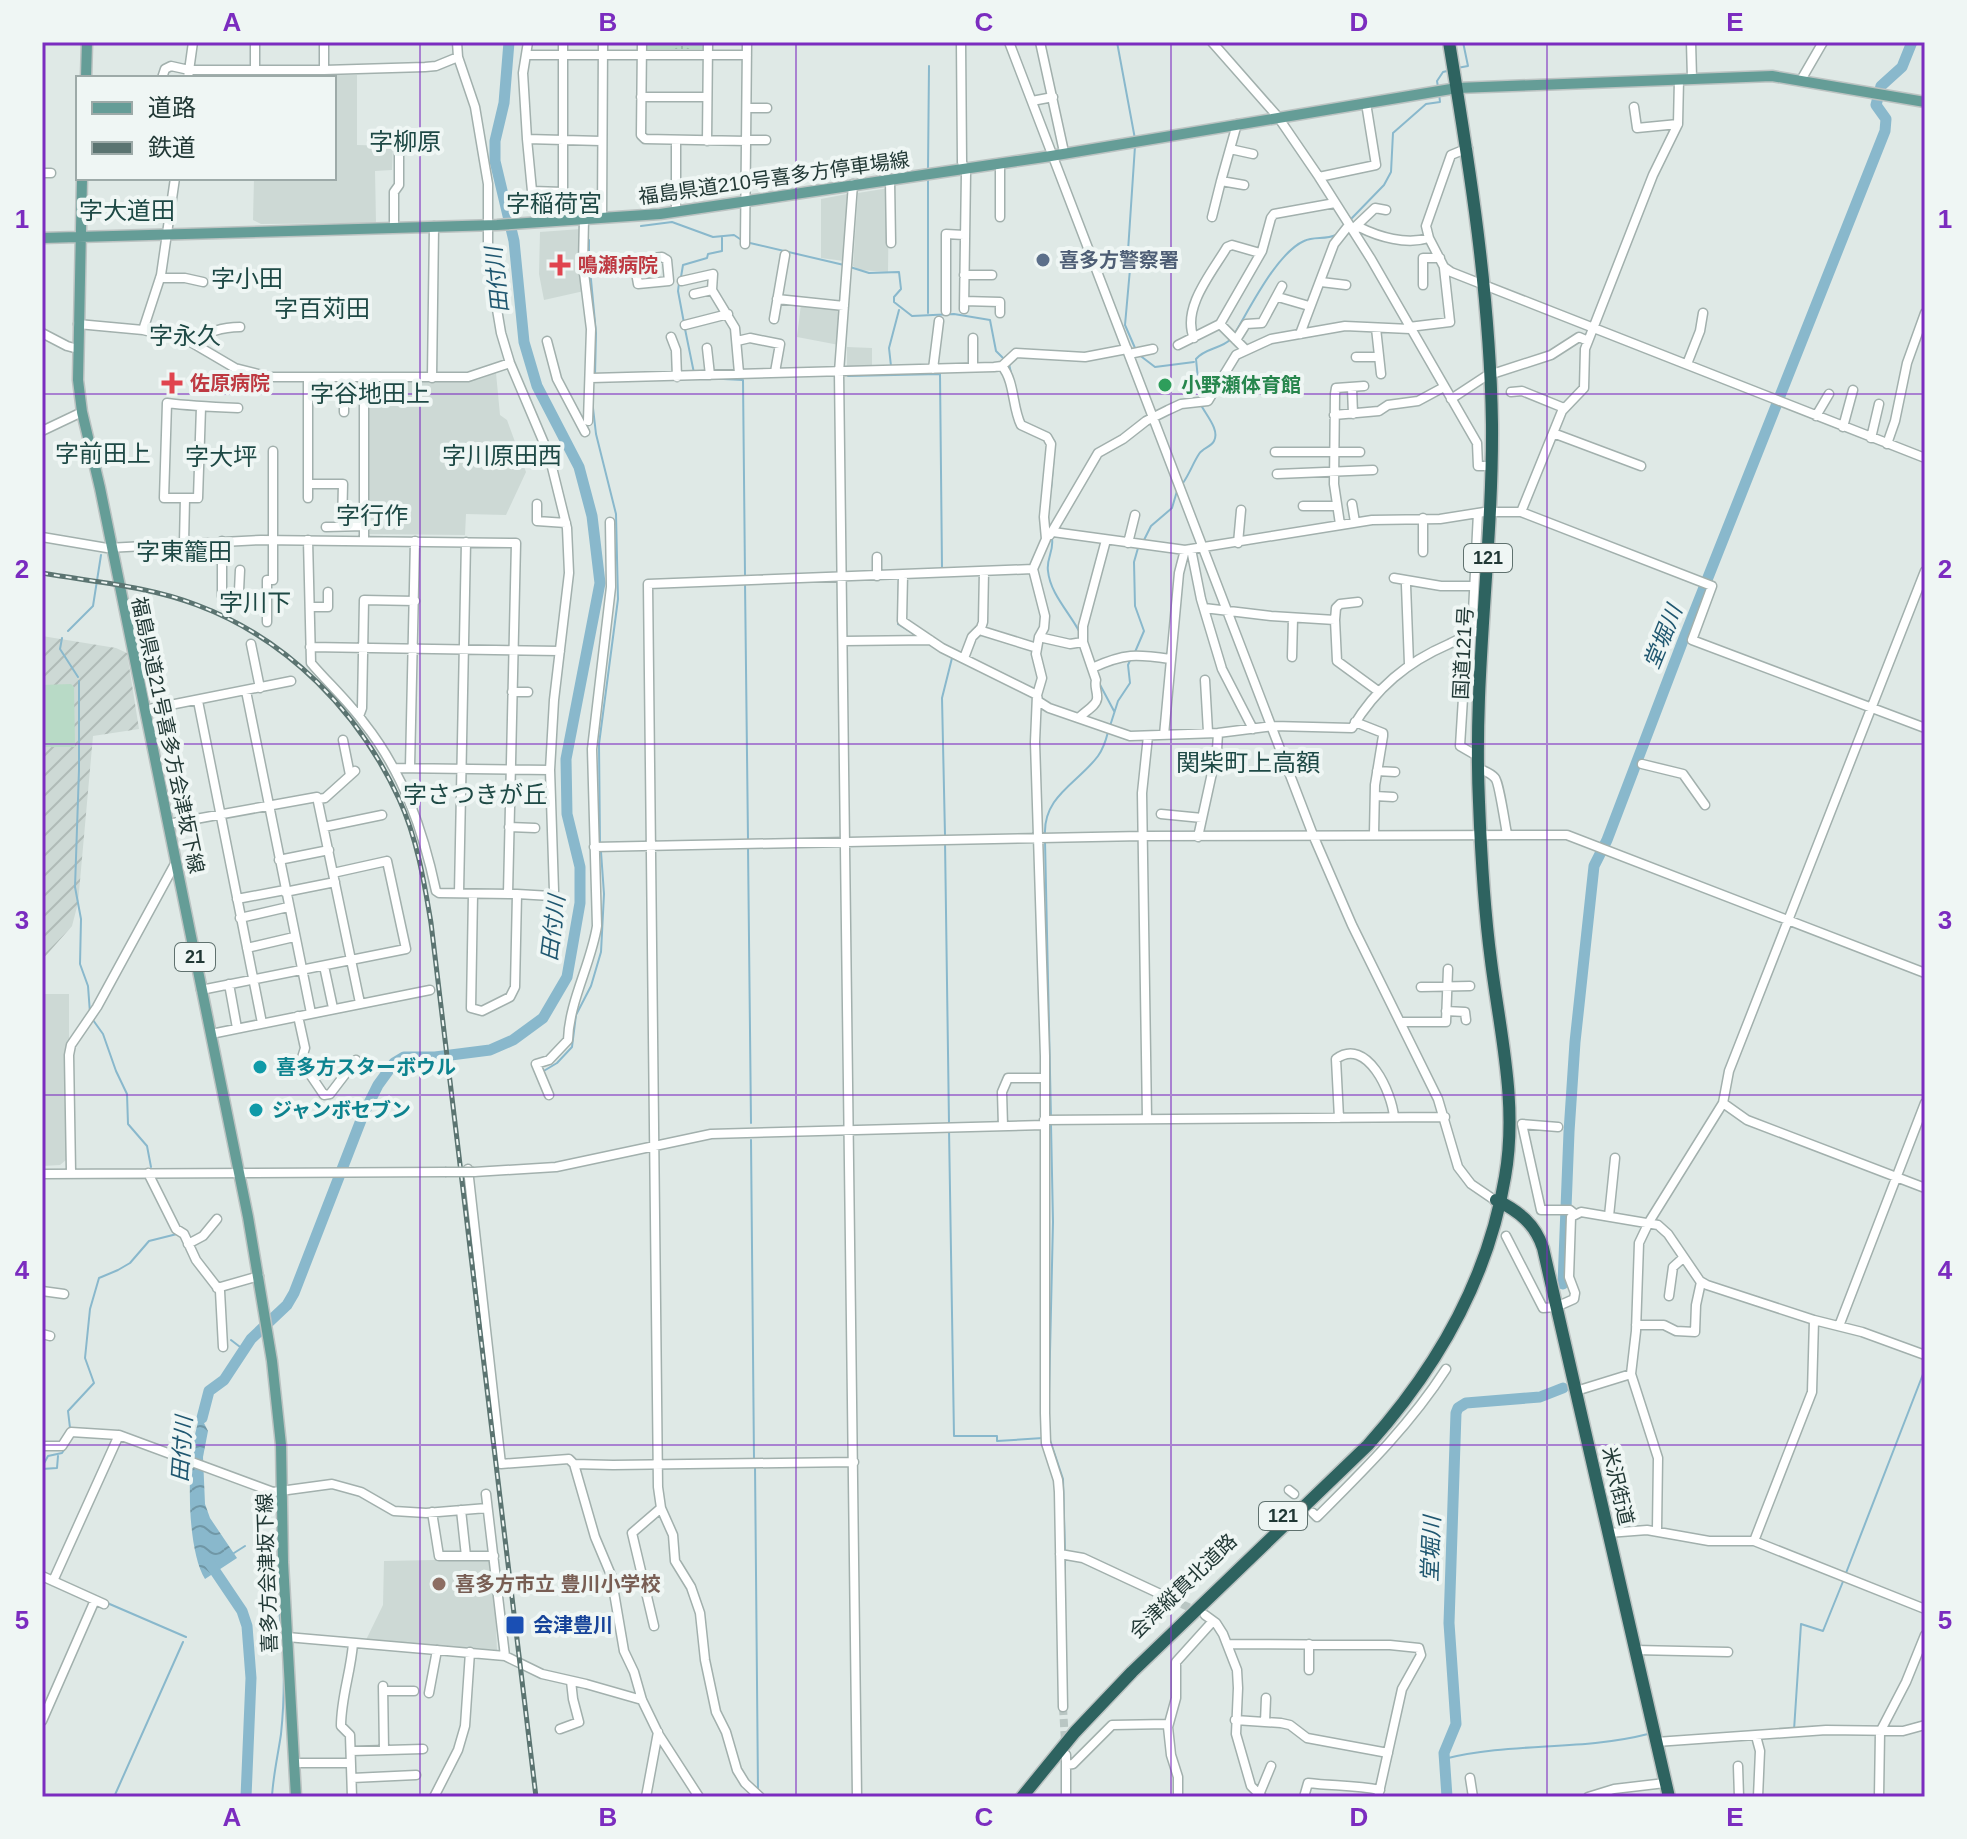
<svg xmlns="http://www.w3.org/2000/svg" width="1967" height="1839" font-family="Helvetica,'Noto Sans JP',sans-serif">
	<defs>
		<pattern id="industrial-furrows" width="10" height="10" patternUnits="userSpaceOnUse" patternTransform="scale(2)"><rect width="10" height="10" fill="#cdd9d5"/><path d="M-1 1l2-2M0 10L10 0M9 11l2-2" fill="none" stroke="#b0bbb7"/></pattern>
		<pattern id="park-tufts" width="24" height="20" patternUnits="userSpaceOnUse" patternTransform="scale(2)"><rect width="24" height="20" fill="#b8dac6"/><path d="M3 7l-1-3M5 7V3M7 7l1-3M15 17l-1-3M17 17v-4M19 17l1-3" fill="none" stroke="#9ebcab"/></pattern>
		<pattern id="water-waves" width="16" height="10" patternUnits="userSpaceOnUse" patternTransform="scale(2)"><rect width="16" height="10" fill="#89b8cc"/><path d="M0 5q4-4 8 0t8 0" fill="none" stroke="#7097a6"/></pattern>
	</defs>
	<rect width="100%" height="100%" fill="#dfe9e6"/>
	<path fill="#cdd9d5" d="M256 73 357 75V145L393 146 392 170 375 171 376 223 261 224 253 220 254 178H334V78H256Z
		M889 188 888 272 859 270 853 266 858 193Z
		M847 194 844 261 821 258V199Z
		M581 229 584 291 544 300 539 274 540 232Z
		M801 304 842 309 839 345 797 337Z
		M847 347 872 348V370H847Z
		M496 373 500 415 507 420 526 472 506 515 466 514 465 535 367 534 368 387 372 383 477 380Z
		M42 994H69V1042L65 1051 66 1160 60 1165 42 1166Z
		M487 1559 493 1564 497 1650 366 1640 383 1605 384 1561Z"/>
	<path fill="url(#industrial-furrows)" d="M42 636 116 648 127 653 139 729 93 736 78 903 72 926 42 960Z"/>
	<path fill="#b8dac6" d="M71 684 74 687 75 747H42V685Z"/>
	<path fill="url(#park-tufts)" d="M645 42H706V49H645Z"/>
	<path fill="url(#water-waves)" d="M207 1401 203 1421 208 1431 203 1457 205 1504 210 1518 237 1558 205 1579C184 1545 185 1434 207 1401Z"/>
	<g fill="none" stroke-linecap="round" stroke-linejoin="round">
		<path stroke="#89b8cc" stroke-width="2" d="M1117 42 1135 139
			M1457 68 1468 66 1463 42
			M1438 87 1437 81 1443 72 1447 71
			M1135 146 1128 251 1130 269 1125 325 1135 348
			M928 169 929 66
			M1351 219 1384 185 1391 172 1393 133 1426 104 1440 102 1439 93
			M641 226 672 222 713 237 734 235 740 239
			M589 240V263
			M750 243 844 265
			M850 267 869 273 899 272 901 289 894 297V302L912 316 954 314 990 320 996 351 1005 360
			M590 269 596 333 595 375
			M681 277 683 265 707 258 708 254 722 251V237
			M679 283 678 291 684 323
			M928 313V179
			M685 329 694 373
			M1235 333C1250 308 1277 253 1304 241 1314 236 1325 240 1336 235
			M1138 354 1155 367 1194 362
			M1009 364 1012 377
			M891 366 889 348 899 310
			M848 376 940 374 942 568
			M704 378 743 380 745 575
			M1200 399 1196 359C1205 348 1221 349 1231 339
			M593 408 596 434 616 514 617 558 618 599 599 744 600 845
			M1049 434 1055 442 1051 489
			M1183 483C1190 473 1193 463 1199 454 1203 448 1211 447 1214 441 1220 430 1206 415 1201 405
			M59 536 102 544
			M1052 539C1054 551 1046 559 1048 571 1050 593 1069 612 1079 631
			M1144 540 1151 526 1172 508 1177 491
			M899 577 898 624 917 636
			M745 582 748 839
			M68 631 93 606 101 555
			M62 638 60 649 78 677
			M1135 652 1144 631 1135 606 1134 562 1138 548
			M79 681V770L75 887 81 919 80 964 88 986 90 1013
			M1098 681 1114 711
			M1110 726 1118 701 1130 683 1128 665 1131 658
			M945 835 942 698 952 658 946 654
			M1045 835C1043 796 1078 783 1098 756 1103 749 1106 740 1108 732
			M945 841 949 1123
			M1045 841 1051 1119
			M748 846 751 1123
			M93 1020 103 1034 116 1071 127 1094 128 1124 147 1146 151 1167
			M542 1072 557 1063 572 1047 576 1015 591 986 601 952 604 894 601 852
			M949 1129 954 1436H997V1441L1043 1438
			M751 1140 754 1459
			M223 1290 224 1304
			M231 1340 244 1350
			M1049 1395 1053 1222 1051 1125
			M70 1428 68 1411 94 1383 85 1358 90 1309 99 1278 118 1270 130 1263 149 1241 177 1234
			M1049 1437 1063 1479 1065 1552
			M755 1465 758 1791
			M42 1467 48 1456 62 1453 68 1444
			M42 1469 57 1468 58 1456
			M234 1553 245 1546
			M1065 1559V1616
			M1846 1573 1925 1369
			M105 1602 186 1637
			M1914 1724 1925 1721
			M1794 1730 1801 1624 1823 1631 1844 1579
			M1444 1759C1510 1742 1582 1751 1648 1734
			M114 1797 183 1642
			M272 1797C273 1776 278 1755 281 1734 285 1696 286 1631 275 1595"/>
		<path stroke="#89b8cc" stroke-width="11" d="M1563 1284 1569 1132 1575 1042 1594 866 1607 840 1682 643 1885 131 1886 119 1876 105 1881 86 1902 67 1912 42
			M202 1418 209 1391 224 1380 251 1339 287 1305 294 1293 363 1115 378 1085 394 1063 404 1057H435L490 1050 513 1040 543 1018 567 977 580 903V867L567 814 566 759 600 583 592 516 579 467 537 386 524 342 514 241 495 161V141L504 103 509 42
			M209 1562 242 1611 247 1626 251 1678 246 1797
			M1447 1797 1444 1753 1456 1724 1449 1623 1456 1413 1458 1408 1466 1403 1540 1397 1563 1388"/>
		<path stroke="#b9c6c3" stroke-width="8" stroke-dasharray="8 4" stroke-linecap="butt" d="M1171 1599 1199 1612
			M1063 1707 1065 1742"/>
		<defs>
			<path id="minor" d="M324 42V70
				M457 42 458 57 475 107 488 184V256L501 333 510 363 549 455 567 528 569 573 554 700 550 770 554 891 551 896 517 894
				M528 42 523 73 527 139 601 141
				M642 42 641 135 645 139 747 141
				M961 42 962 162 966 173 964 309
				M1009 42 1313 835 1352 925 1438 1099 1458 1167 1471 1184 1493 1199
				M1040 42 1064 152
				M1212 42 1278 117 1319 177 1371 259 1477 443 1478 466H1491
				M1691 42 1692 78
				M526 55H747
				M255 70V42
				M162 78 165 69 171 66 189 70H324L425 67 436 66 458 57
				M188 78 193 42
				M1801 80 1823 42
				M641 97H707
				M1032 101 1053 97
				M1634 107 1637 128 1678 124
				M747 108H767
				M1237 124 1221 181 1244 185
				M527 139 532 191 563 192V42
				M747 140H766
				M707 141 708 42
				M1468 148 1451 155 1426 226 1429 238 1444 267 1451 272 1925 458
				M1230 149 1253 154
				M42 173H51
				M1319 177 1376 165 1366 103
				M890 180 891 243
				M853 184 839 372 857 1797
				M676 211V141
				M1000 217V163
				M1212 217 1221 181
				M602 218 603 42
				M584 219 583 265 591 329 588 421
				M394 227V192L399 185V145
				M1355 227 1375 208 1386 210
				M1353 230 1359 227C1379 237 1406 245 1429 238
				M745 244 747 42
				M583 265 662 257 667 260 669 281 638 284 634 261
				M964 275H992
				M160 278H185L203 282
				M682 281 713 274 712 290 735 328 739 373
				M1321 282 1346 285
				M1423 285V258H1440
				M694 294 712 290
				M1278 297 1309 306
				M777 299 844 306
				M964 301 1000 302V313
				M946 311V234L964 235
				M774 319 785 255
				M78 324 143 330 189 341 235 368 270 377H468L510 363
				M685 325 728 314
				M1409 327 1450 322 1444 268
				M1376 328 1381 374
				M143 330 161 275 175 178
				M42 333 67 346 78 349
				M1300 334 1334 244 1349 225
				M671 337 676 350 677 377
				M973 338V367
				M1194 338C1181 308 1213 271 1227 247L1232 245 1260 253
				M1236 340 1246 324 1262 323 1282 286
				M547 341 557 379 585 432
				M737 341 750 338 780 344 775 372
				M194 343C204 332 224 327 240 327
				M1178 345 1220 324
				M707 348 710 375
				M1245 349 1220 324 1262 251 1271 218 1274 214 1335 203
				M1129 354 1153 349
				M1356 357H1378
				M1687 364 1700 331 1703 313
				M1002 366C1015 382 1012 407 1021 425L1047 437 1051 444 1044 517 1046 539 1033 569 1045 616 1044 628 1039 637 1036 654 1042 678 1037 695 1035 742 1045 1056V1413L1046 1443 1058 1480 1059 1492 1063 1707
				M933 369 939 321
				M432 378 434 226
				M591 378 994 367 1002 366 1016 353 1085 357 1127 349
				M1352 388 1353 414
				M1511 392 1522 391 1564 408
				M1451 399 1486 376 1551 355 1579 337 1588 341
				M201 407 198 498H164L167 403C190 406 214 407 238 408
				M344 412V377
				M1334 415 1379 411 1388 405 1418 401 1444 387
				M1816 416 1829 394
				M1843 427 1853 390
				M42 431 82 412
				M1553 433 1641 466
				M1871 438 1879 404
				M1887 444 1895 421 1907 363 1925 313
				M1275 452H1360
				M1277 474 1373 470
				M308 484H343L342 526
				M308 498V378
				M537 504V521L566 523
				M1352 504 1355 522
				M1303 506H1336
				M1521 512 1562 411 1584 388 1585 349 1653 175 1678 124 1679 79
				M1423 518V552
				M1340 524 1334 484 1335 394 1336 388 1364 386
				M326 527 364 526
				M1053 532 1185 550 1372 520 1440 519 1484 512H1521L1712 586 1692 640 1925 728
				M1050 535 1098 453 1123 439 1146 421 1168 410 1181 404 1208 401 1236 355 1271 339 1345 326 1410 329
				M42 537 107 548 261 540 516 543 508 894
				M308 540 311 663C328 683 348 701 364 723 403 772 423 830 436 891L439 893 517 894 515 987 510 997 482 1011 471 1008 473 894
				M364 541V378
				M184 543 185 498
				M1128 543 1135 515
				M1238 543 1241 510
				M1191 549 1201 599 1222 669 1253 729
				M877 557V576
				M903 575 902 621 942 648 1037 695 1038 701 1049 708 1130 736 1218 733 1273 726 1352 728C1376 688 1407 662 1449 644 1461 638 1470 632 1483 631
				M1394 578 1441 586H1474
				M1406 585 1409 664
				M239 591 240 570
				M222 596V541
				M311 607H328V592
				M1204 608 1271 616 1335 620 1337 661 1378 691
				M1335 620 1336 608 1340 604 1358 602
				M267 622V580H273V451
				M979 630 1037 648
				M1472 632 1478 513
				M1467 634 1460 746 1479 757
				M1039 637 1070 644 1083 642
				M844 641 930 640
				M251 644 260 688
				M310 647 560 651
				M1292 657 1293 618
				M964 658 972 637 981 628 983 622 984 571
				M1092 668C1125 653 1136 654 1170 659
				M1205 680 1208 732
				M246 691 311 1013
				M512 692H528
				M198 701 262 1023
				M145 710 291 681
				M359 716 362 708 364 600 415 601
				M1079 718C1084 712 1096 706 1097 699 1098 692 1094 687 1096 680L1083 642V626L1106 540
				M1355 722 1383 733V736L1375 785 1374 834
				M1164 735 1179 573 1185 550
				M343 740 350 775
				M1642 764 1683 774 1705 805
				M410 767 415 541
				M394 768 550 770
				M1478 768C1484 771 1491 773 1495 778 1499 782 1505 824 1507 834
				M1377 771 1395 772
				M1375 796 1393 797
				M318 799 325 798 355 771
				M1161 814 1202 818
				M168 824 317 797 360 1003
				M324 827 382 815
				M509 827 535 828
				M1198 837 1217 750 1218 733
				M594 847 1142 836 1567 835 1925 973
				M279 860 329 850
				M285 892 335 882
				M459 893 466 542
				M237 899 285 890
				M240 918 288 907
				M247 948 294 937
				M324 966 333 1008
				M229 984 237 1028
				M1421 987 1470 986
				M201 990 406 949 387 861 333 873
				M1446 1011 1465 1012 1466 1020
				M298 1016 305 1048 301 1061 324 1095 330 1094 356 1060
				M1400 1022H1446L1448 969
				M211 1034 430 990
				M549 1095 536 1064 549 1060 568 1040C569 1002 591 964 597 926L592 749 611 587 610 522
				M1723 1103 1747 1120 1925 1188
				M1339 1118 1336 1059C1367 1036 1392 1093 1394 1117
				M1147 1119 1142 793 1148 736
				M1044 1120 1445 1117
				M1003 1126 1002 1092 1008 1078H1044
				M1558 1127 1522 1124 1541 1210H1570L1575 1214
				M468 1169 501 1464 569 1459 574 1464 613 1465 854 1462
				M71 1172 69 1055 71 1045 97 1007 176 862
				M474 1172 556 1167 711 1134 1044 1125
				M148 1173 176 1229 184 1234 196 1260 220 1291 223 1347
				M42 1174 445 1172
				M1609 1216 1615 1158
				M1506 1236 1543 1308 1556 1307 1574 1299 1575 1293 1569 1277 1571 1217 1581 1212 1658 1225 1668 1234 1700 1281 1707 1285 1814 1320 1862 1332 1925 1355
				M188 1244 203 1236 217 1219
				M217 1288 259 1276
				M42 1291 64 1294
				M1669 1296 1673 1267 1683 1258
				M1636 1325H1664L1676 1331 1695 1332 1696 1305 1701 1282
				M1839 1326 1925 1103
				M42 1334 50 1336
				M1576 1391 1631 1374
				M42 1446H62L71 1432 118 1435
				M574 1464 595 1537 611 1575 624 1651 634 1672 642 1700 659 1735 699 1797
				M1289 1490 1294 1494
				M486 1494 505 1656
				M461 1510 466 1556
				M432 1512 439 1556H494
				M1313 1513 1317 1517C1364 1470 1410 1425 1446 1369
				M1657 1530 1658 1458 1631 1374 1636 1331 1639 1243 1649 1222 1723 1103 1729 1071 1925 571
				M1608 1533 1647 1530 1709 1541H1754L1925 1609
				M1754 1541 1812 1392 1814 1320
				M1060 1554 1083 1558 1171 1599
				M42 1576 104 1604
				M53 1581 119 1435 273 1492 332 1484 361 1492 394 1511 426 1513 487 1508
				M1205 1615 1216 1623 1223 1634 1237 1670 1238 1688 1236 1734 1251 1786 1262 1797
				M654 1626 632 1533 661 1508
				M287 1637 505 1656 542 1674 586 1684 642 1700
				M1227 1644 1390 1645 1419 1648 1421 1655 1402 1689 1378 1797
				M1309 1644V1670
				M1635 1650 1728 1652
				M383 1686 384 1750
				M383 1691H414
				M429 1693 437 1650
				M1235 1720 1281 1723 1290 1725 1307 1738 1388 1753
				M42 1721 95 1600
				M1265 1722 1266 1698
				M560 1729 579 1722 573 1699 571 1681
				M1756 1736 1760 1751 1758 1797
				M1656 1742 1826 1730 1903 1731 1925 1725
				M351 1751 423 1749
				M295 1763H351
				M1066 1765 1073 1764 1112 1725 1168 1724
				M1738 1766 1739 1797
				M352 1778 416 1775
				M1470 1778 1473 1797
				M1259 1795 1271 1766
				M352 1797 350 1735 341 1726C341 1697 351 1672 353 1643
				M434 1797 458 1750 465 1726 470 1652
				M646 1797 658 1732
				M760 1797 745 1783 737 1770 726 1732 716 1712 705 1660 700 1613 691 1587 675 1561 673 1535 661 1508 658 1487 648 584 1033 569
				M1066 1797V1755
				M1178 1797V1777L1171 1755 1168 1727 1176 1698V1662L1213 1621
				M1304 1797 1308 1783C1333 1786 1355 1785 1380 1790
				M1588 1797 1614 1789 1665 1783
				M1879 1797 1880 1732 1906 1682 1925 1635"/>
			<path id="major" d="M86 78 87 42
				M82 178 78 380 82 412 100 488 248 1217 272 1361 281 1445 283 1562 296 1797
				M42 238 497 225 660 214 1051 156 1457 88 1772 76 1925 102"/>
			<path id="highway" d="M1496 1200C1519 1211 1535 1224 1543 1248L1669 1797
				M1022 1797 1075 1732 1132 1672 1368 1445C1437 1368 1488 1280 1505 1177 1518 1104 1500 1033 1491 961 1484 908 1481 855 1479 802 1473 676 1493 550 1492 424 1490 295 1470 169 1449 42"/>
		</defs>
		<use href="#minor" stroke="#a2b0ad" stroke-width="11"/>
		<use href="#major" stroke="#bcc3c2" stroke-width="13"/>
		<use href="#highway" stroke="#bcc3c2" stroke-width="15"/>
		<use href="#minor" stroke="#fff" stroke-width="8"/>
		<use href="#major" stroke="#659d97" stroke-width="10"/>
		<use href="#highway" stroke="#2e6360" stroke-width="12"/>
		<defs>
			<path id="rail" d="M42 573C94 582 148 586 197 605 288 639 359 712 399 799 417 838 424 881 431 923L536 1797"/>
		</defs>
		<use href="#rail" stroke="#5b7471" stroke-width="5"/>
		<use href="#rail" stroke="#eff6f4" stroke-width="2" stroke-dasharray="6" stroke-linecap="butt"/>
		<defs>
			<path id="minor-bridge" d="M445 1172H474"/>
		</defs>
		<use href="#minor-bridge" stroke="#a2b0ad" stroke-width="11" stroke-linecap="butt"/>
		<use href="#minor-bridge" stroke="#fff" stroke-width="8"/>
	</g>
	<path fill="none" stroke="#7b2cbf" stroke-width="2" stroke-opacity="0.55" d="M420 42V1797M796 42V1797M1171 42V1797M1547 42V1797M42 394H1925M42 744H1925M42 1095H1925M42 1445H1925"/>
	<circle fill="#5c6f8a" stroke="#eff6f4" stroke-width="3" cx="1043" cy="260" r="8"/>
	<g fill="#e0444e" stroke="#eff6f4" stroke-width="3">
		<path d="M556 253h8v8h8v8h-8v8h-8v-8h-8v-8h8z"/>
		<path d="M168 371h8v8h8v8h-8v8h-8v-8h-8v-8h8z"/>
	</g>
	<circle fill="#2e9e5b" stroke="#eff6f4" stroke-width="3" cx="1165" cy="385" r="8"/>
	<g fill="#0f9aa8" stroke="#eff6f4" stroke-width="3">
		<circle cx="260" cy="1067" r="8"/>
		<circle cx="256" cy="1110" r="8"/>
	</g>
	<circle fill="#8d6e63" stroke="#eff6f4" stroke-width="3" cx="439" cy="1584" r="8"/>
	<rect fill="#1a4fb4" stroke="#eff6f4" stroke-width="3" x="505" y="1615" width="20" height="20" rx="4"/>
	<g text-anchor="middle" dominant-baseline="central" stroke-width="8" stroke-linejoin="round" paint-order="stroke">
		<g fill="#eff6f4" stroke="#5f716e" stroke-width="2">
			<rect x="1464" y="544" width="48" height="28" rx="6"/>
			<rect x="175" y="943" width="40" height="28" rx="6"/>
			<rect x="1259" y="1502" width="48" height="28" rx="6"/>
		</g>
		<g font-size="18" font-weight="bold" fill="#213835">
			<text x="1488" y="558">121</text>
			<text x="195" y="957">21</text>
			<text x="1283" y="1516">121</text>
		</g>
		<g font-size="20" fill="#213835" stroke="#eff6f4">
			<text transform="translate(774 178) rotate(-8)">福島県道210号喜多方停車場線</text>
			<text transform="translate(1463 653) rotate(-87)">国道121号</text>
			<text transform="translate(168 735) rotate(78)">福島県道21号喜多方会津坂下線</text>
			<text transform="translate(1618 1486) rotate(77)">米沢街道</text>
			<text transform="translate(267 1573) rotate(-92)">喜多方会津坂下線</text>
			<text transform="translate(1183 1586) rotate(-44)">会津縦貫北道路</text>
		</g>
		<g font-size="20" font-weight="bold" fill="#4e5e75" stroke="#eff6f4" text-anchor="start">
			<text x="1059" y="260">喜多方警察署</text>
		</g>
		<g font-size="20" font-weight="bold" fill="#be3a42" stroke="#eff6f4" text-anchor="start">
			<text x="578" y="265">鳴瀬病院</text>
			<text x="190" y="383">佐原病院</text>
		</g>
		<g font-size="20" font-weight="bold" fill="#27864d" stroke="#eff6f4" text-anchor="start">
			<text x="1181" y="385">小野瀬体育館</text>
		</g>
		<g font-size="20" font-weight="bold" fill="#0d838f" stroke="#eff6f4" text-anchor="start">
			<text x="276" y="1067">喜多方スターボウル</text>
			<text x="272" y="1110">ジャンボセブン</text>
		</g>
		<g font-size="20" font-weight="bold" fill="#785e54" stroke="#eff6f4" text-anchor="start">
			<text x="455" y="1584">喜多方市立 豊川小学校</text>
		</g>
		<g font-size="20" font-weight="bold" fill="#164399" stroke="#eff6f4" text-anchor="start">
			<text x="533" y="1625">会津豊川</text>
		</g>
		<g font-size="22" font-style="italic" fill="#1f5770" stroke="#eff6f4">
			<text transform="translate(497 280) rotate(-96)">田付川</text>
			<text transform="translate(1663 637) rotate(-68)">堂堀川</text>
			<text transform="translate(553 928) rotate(-83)">田付川</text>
			<text transform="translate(182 1449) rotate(-86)">田付川</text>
			<text transform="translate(1431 1549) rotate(-88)">堂堀川</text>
		</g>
		<g font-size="24" fill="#1e4945" stroke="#eff6f4">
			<text x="405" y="141">字柳原</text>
			<text x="554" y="203">字稲荷宮</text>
			<text x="127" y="210">字大道田</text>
			<text x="247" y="278">字小田</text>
			<text x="322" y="308">字百苅田</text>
			<text x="185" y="335">字永久</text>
			<text x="370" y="393">字谷地田上</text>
			<text x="103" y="453">字前田上</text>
			<text x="502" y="455">字川原田西</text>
			<text x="221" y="456">字大坪</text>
			<text x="372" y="515">字行作</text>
			<text x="184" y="551">字東籠田</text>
			<text x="255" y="602">字川下</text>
			<text x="1248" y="762">関柴町上高額</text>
			<text x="475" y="794">字さつきが丘</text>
		</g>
	</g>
	<rect width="1967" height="1839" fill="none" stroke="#eff6f4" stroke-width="88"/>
	<rect x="76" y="76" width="260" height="104" fill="#eff6f4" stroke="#9daaa8" stroke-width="2"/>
	<rect x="92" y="102" width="40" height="12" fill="#659d97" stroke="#9daaa8" stroke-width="2"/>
	<text x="148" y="116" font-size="24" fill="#213835">道路</text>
	<rect x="92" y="142" width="40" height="12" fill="#5b7471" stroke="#9daaa8" stroke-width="2"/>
	<text x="148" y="156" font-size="24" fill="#213835">鉄道</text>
	<rect x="44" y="44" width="1879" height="1751" fill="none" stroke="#7b2cbf" stroke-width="3"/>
	<g font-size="26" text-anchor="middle" font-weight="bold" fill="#7b2cbf">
		<text x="232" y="31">A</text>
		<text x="608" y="31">B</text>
		<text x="984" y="31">C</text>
		<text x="1359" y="31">D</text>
		<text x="1735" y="31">E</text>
		<text x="22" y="228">1</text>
		<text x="1945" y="228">1</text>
		<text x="22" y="578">2</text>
		<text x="1945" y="578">2</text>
		<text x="22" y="929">3</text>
		<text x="1945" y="929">3</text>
		<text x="22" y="1279">4</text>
		<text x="1945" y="1279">4</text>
		<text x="22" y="1629">5</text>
		<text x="1945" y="1629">5</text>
		<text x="232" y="1826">A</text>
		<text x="608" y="1826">B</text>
		<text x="984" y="1826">C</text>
		<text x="1359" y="1826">D</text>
		<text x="1735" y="1826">E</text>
	</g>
</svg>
